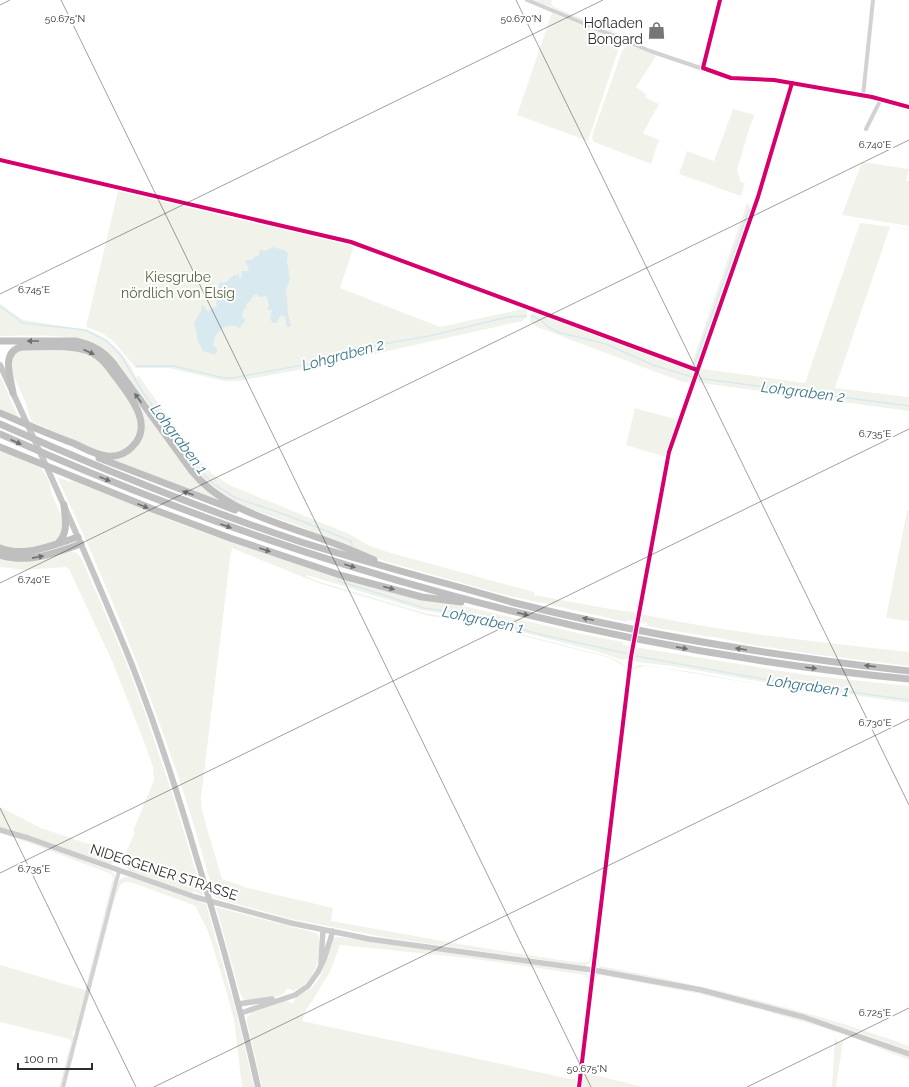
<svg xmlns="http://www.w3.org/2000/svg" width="909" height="1087" font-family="Raleway,sans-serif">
	<rect width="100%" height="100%" fill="#fff"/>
	<path fill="#f1f3eb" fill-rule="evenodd" d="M533 0H552L551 4 554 7 625 36 620 37 552 8 550 6 544 5Z
		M552 13 613 38 620 45 588 141 517 115Z
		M630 45 656 56 636 87 646 94 645 97 659 104 643 133 659 140 651 164 594 142 592 139 593 133 622 51 626 46Z
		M733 109 755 115 750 126 737 170 741 182 745 183 741 196 679 174 687 151 714 161Z
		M862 162 909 169 906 181H909V226L842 215Z
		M118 191 354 246 340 288 440 327 523 309 527 310V317L521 322H518L321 366 238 381H224L169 368H136L113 341 102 333 86 327Z
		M747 203C754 208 749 215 747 222L699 360 697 364 691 366Z
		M860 223 909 229V230L890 227 835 388 909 397V411L694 382 701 367 703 369 805 383Z
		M0 304 23 320 88 330C109 338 127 355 136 377L139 376 192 451 211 473 229 485 349 534 368 545 384 551 534 592V595L610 609 633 612 636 614 635 621 628 620 627 622 501 594 384 561 301 527 237 504 207 484 184 457 114 357C110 354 106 350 101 348 73 332 31 336 0 336Z
		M533 312H536L686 368 693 374C694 384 687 383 680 381L537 327 530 322 531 315Z
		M65 343 105 357 176 455 220 501 111 459 127 454 144 425 104 359 60 345 5 344Z
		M22 350H71L78 351 94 356 107 369 135 409 139 425 136 438 128 448 115 453H104L48 431 47 428 31 422 26 403 10 369 14 354Z
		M0 376 19 418 0 410Z
		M635 408 678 420 666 457 626 445Z
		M0 450 41 468 47 477 50 484 51 492 63 520V531L57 540 52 543 18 550 0 545Z
		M57 477 71 482 70 479 175 522 251 549 359 584 423 600 468 607 586 635 623 642V645L631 646 629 658 623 660 592 650 463 617 421 610 307 575 306 576 317 581 425 613 462 619 610 657C626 664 628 665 626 683L596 937 590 963 585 966 389 938 291 919 215 898C205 865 196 830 185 797 149 688 106 581 57 477ZM232 548 318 583 429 616 457 619 610 658 624 666 626 669V681L595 932 589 961C582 965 551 958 541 957 471 947 401 933 331 921L333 908 248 888 222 879 202 811 201 798 230 559Z
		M907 511H909V621L886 618Z
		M71 551 77 553 82 559 127 664 144 710 174 799 203 895 193 892 192 893 131 872 124 865 123 859 135 832 133 831 154 780 153 767 143 739 112 661 69 569 65 567 25 570 0 567V557Z
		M641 614C729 633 820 642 909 652V666L819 655 740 643V642C709 636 678 632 647 626V623L639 622Z
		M634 647 807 675 909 686V703L774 684 672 666 636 662 632 659Z
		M641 665 687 671 768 686 909 705 779 688 662 668 644 666 634 669 631 674 597 955 600 966C705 986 808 1009 909 1046V1051C808 1012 706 987 600 969L596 957 630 676C631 669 634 665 641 665Z
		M0 807 41 828 107 850 115 858 114 863 109 864 0 828Z
		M0 832 48 847 111 871 115 875V879L76 1029 72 1033 74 1037 61 1087H59L71 1042 70 1039 0 1022V965L85 990 113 878 111 874 106 872 21 840 0 833Z
		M125 877H130L206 904 238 1018 254 1087H242L234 1020 227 993 208 931 195 906 188 903 133 883 126 882 121 884 115 898 65 1087 118 883 120 879Z
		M216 907 316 933C325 942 317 969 310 978 306 984 300 988 293 991L288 988 286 989 285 993C274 1000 258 1000 245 1001L243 999 239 990Z
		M339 937 586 971 588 975 596 976 598 973C678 988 758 1003 834 1031L837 1042 841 1043 845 1037 850 1035 909 1056V1060L849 1036 844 1039 843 1042 836 1087H832L835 1039V1034L831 1030 762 1010 700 994 601 975 597 976 593 986 583 1072 643 1087H262L247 1022V1018L251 1013 283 1001H288L291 1004 294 1002 295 998 312 988 318 980 322 972 333 938ZM340 945 468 958 586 975 588 978V984L577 1079H569L557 1076 302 1021 305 1012 330 972Z"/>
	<path fill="#d8e9f0" d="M273 247 284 250 287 252 288 255 287 261 290 280 286 290 287 299 288 314 291 325 290 327H287L285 317 281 315 276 323H272L270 317 272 310H267L269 305 266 296 260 297 257 295H254L251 299V301L246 304 247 307 244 309 242 316 245 320 240 328C227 321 215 330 213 345L217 348V352L215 353 216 355 202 351C202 346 200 346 198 342 196 337 198 331 194 326 194 318 203 314 201 306L202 305 205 307 208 312 214 307 217 308 216 303 218 297 216 294 220 282 224 283 229 280 230 278 235 275 237 276 239 272V278H241L242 273 241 271H248L249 269 245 261 253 259 254 256 255 257 259 255 260 250 265 251Z"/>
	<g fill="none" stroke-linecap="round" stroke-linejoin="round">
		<path stroke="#d8e9f0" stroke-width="1.5" d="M0 306 23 323 85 330 107 341 122 357 142 391 190 458 203 474 215 485 236 498 289 516 351 541 352 545
			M531 316 539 319 550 328 561 333 606 344 653 365 692 377
			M695 363 749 209
			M136 366H173L224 378H232L336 359 348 356 360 348 429 336 508 317 526 316
			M697 378 909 406
			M338 580 339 581 424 608 459 613 543 635 629 654
			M636 656 779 682 909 700"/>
		<path stroke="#d2d2d2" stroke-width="4" d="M527 0 650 51 727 77C741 80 755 78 770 80 815 86 866 94 909 107
			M703 68 720 0
			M863 96 873 0
			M866 129 881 99
			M63 1087 119 871"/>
		<path stroke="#cbcbcb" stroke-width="5.5" d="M0 830 28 838 195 897 291 923 369 939 593 970 701 990 803 1017 909 1054
			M321 963 323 930
			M238 1004 272 999
			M241 1013 295 995 308 986 318 972 324 959 333 931"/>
		<path stroke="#c5c5c5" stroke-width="6" d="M0 365C46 464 91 564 132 665 157 729 178 794 197 859 220 934 241 1010 258 1087"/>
		<path stroke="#bfbfbf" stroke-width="7" d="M0 341H75C92 344 104 351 114 364L191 470C218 504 257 516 296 530 323 539 348 548 374 560
			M0 413C24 423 48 434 73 443 84 448 95 455 107 456 116 457 125 454 132 447 154 426 132 399 118 380 110 370 103 358 91 352 72 344 42 347 22 347 0 351 11 379 13 393
			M0 424C98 468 199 508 301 542 343 555 386 567 429 579 456 586 484 594 511 602 642 635 775 656 909 671
			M0 434C288 563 595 649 909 679
			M0 447 155 510 230 538 343 576 422 597 461 602
			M99 458 235 510
			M58 543C69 532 65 519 64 505
			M0 548C25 558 53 545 78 537
			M0 555C28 564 55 553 81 544"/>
		<defs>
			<path id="cycleway" d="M720 0 703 68 731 78 774 80 872 97 909 107
				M0 160 351 242 697 370
				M579 1087 631 657 669 452 758 197 792 83"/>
		</defs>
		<use href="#cycleway" stroke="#fff" stroke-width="6"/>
		<use href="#cycleway" stroke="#d6006c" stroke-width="4"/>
	</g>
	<defs><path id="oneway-solid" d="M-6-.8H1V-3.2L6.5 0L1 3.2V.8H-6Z"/></defs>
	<g fill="#6f6f6f">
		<use href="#oneway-solid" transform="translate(33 341) rotate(-180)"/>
		<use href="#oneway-solid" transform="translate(89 352) rotate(24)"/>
		<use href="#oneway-solid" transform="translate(138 398) rotate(-126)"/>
		<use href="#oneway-solid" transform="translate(16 442) rotate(24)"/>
		<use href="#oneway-solid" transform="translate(105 479) rotate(22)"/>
		<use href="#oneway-solid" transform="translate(188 493) rotate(-160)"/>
		<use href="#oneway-solid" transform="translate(143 506) rotate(22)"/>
		<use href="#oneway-solid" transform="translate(226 526) rotate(20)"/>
		<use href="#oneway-solid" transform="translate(265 550) rotate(19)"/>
		<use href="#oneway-solid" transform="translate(38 557) rotate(-11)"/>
		<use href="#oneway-solid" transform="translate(350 566) rotate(16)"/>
		<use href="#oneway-solid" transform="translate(389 588) rotate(15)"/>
		<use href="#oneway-solid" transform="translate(523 614) rotate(13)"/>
		<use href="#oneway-solid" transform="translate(588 619) rotate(-168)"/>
		<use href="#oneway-solid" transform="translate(682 648) rotate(11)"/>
		<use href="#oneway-solid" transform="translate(741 649) rotate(-171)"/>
		<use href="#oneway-solid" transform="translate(870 666) rotate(-173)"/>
		<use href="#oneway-solid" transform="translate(811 668) rotate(7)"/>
	</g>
	<path fill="none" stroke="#2d2d2d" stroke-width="1" stroke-opacity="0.45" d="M61 0 591 1087M516 0 909 805M0 5 10 0M0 294 603 0M0 583 909 140M0 808 136 1087M0 873 909 429M154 1087 909 719M747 1087 909 1008"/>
	<defs>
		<symbol id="shop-bare" viewBox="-9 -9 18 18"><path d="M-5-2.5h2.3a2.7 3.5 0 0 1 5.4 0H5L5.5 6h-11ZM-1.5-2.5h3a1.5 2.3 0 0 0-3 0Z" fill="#767676" stroke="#fff" stroke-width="2.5" paint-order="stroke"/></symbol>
	</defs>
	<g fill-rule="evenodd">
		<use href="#shop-bare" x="644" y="18" width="25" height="25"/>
	</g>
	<g text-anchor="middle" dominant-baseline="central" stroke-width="4" stroke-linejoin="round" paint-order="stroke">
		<g font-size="14" fill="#2d2d2d" stroke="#fff" text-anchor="end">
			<text x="643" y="23">Hofladen<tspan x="643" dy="16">Bongard</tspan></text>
		</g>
		<g font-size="14" fill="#55673c" stroke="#fff">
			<text x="178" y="277">Kiesgrube<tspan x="178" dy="16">nördlich von Elsig</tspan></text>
		</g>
		<g font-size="14" fill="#2d2d2d" stroke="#fff">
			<text transform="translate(164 872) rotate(18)">NIDEGGENER STRASSE</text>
		</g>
		<g font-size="15" font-style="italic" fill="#3d768d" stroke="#fff">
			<text transform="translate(343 355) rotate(-15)">Lohgraben 2</text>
			<text transform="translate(803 392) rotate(7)">Lohgraben 2</text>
			<text transform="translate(179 439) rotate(53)">Lohgraben 1</text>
			<text transform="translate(483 620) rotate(12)">Lohgraben 1</text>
			<text transform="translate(808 686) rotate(8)">Lohgraben 1</text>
		</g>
	</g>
	<g font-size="10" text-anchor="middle" fill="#2d2d2d" stroke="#fff" stroke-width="4" stroke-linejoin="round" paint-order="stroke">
		<text x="65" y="22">50.675°N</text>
		<text x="521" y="22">50.670°N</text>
		<text x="875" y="148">6.740°E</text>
		<text x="34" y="293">6.745°E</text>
		<text x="875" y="437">6.735°E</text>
		<text x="34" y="583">6.740°E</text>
		<text x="875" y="726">6.730°E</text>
		<text x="34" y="872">6.735°E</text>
		<text x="875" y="1016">6.725°E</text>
		<text x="587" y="1072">50.675°N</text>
	</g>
	<path d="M18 1063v6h74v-6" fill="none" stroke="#2d2d2d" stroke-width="2"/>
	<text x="24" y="1063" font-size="12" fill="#2d2d2d" stroke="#ffffff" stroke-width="3" paint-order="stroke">100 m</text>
</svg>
